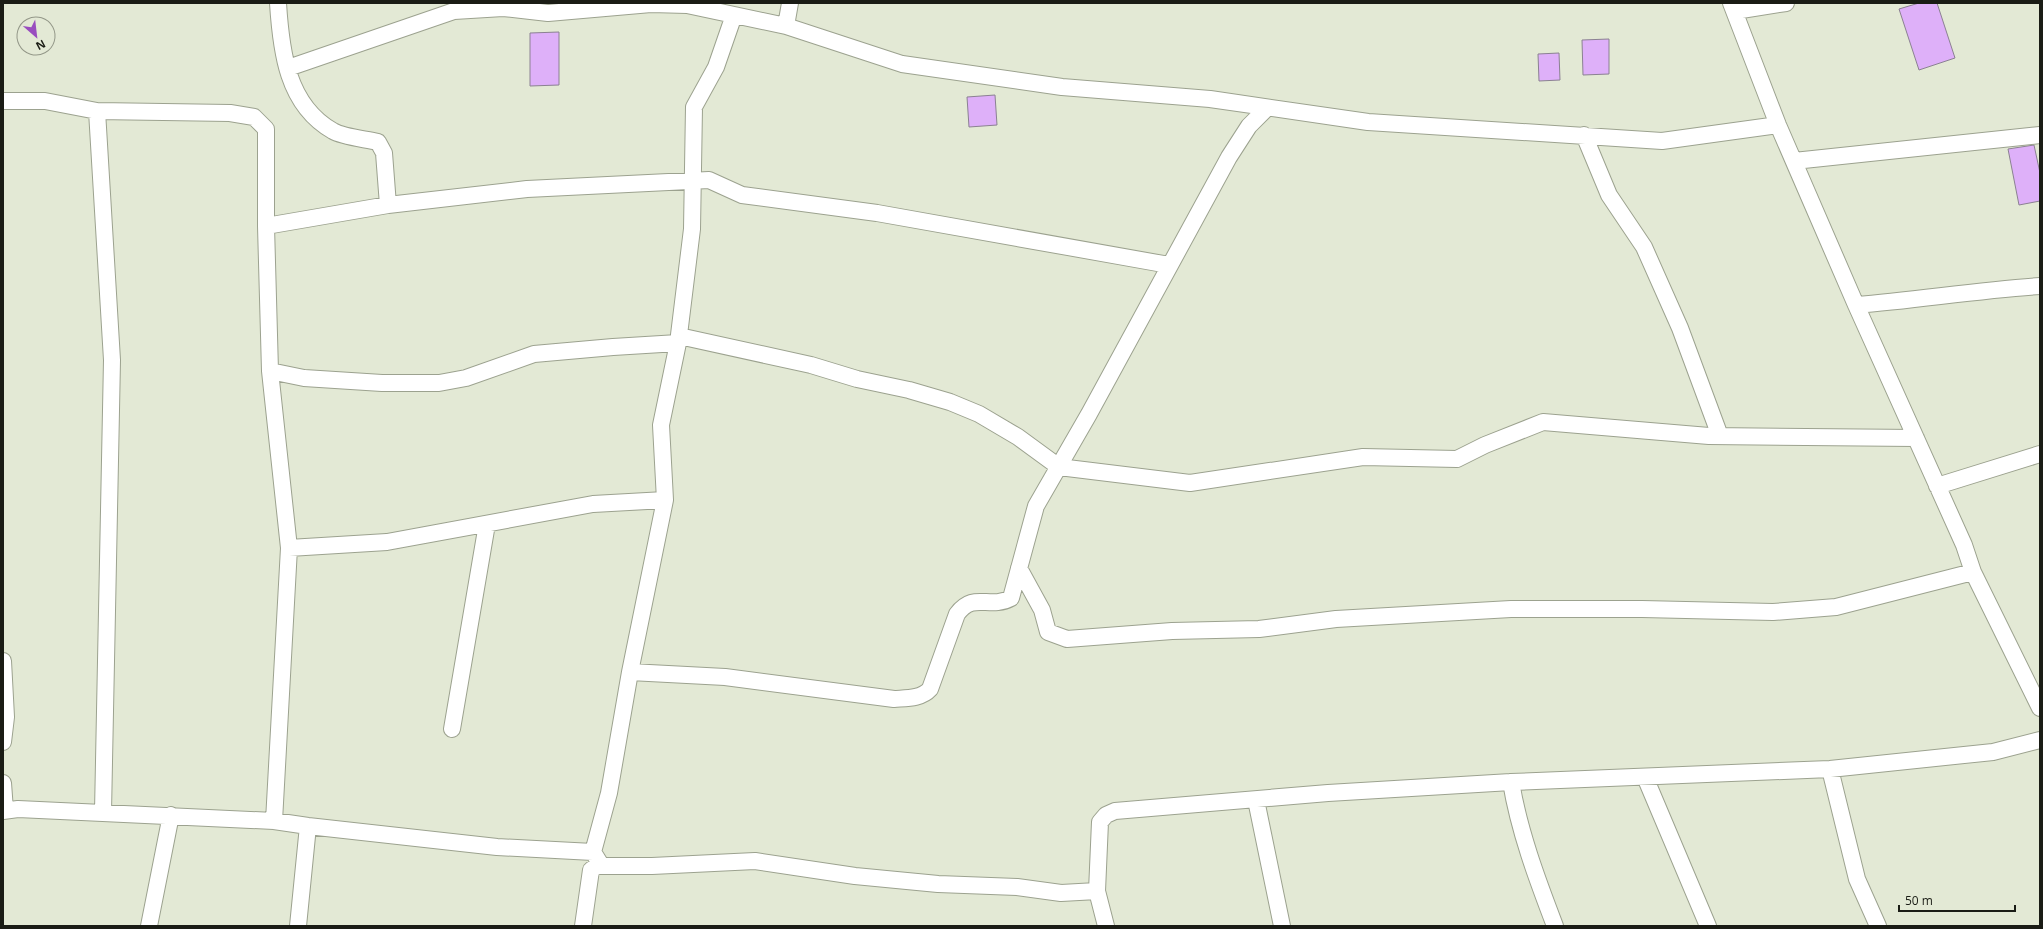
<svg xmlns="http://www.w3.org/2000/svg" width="2043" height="929" font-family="'Open Sans',sans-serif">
	<rect width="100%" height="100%" fill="#e3e9d5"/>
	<path fill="#deb0f9" stroke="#8b8192" d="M1919 3H1937L1955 58 1919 70 1899 9Z
		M559 32V85L530 86V33Z
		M1609 39V74L1583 75 1582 40Z
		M1559 53 1560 80 1539 81 1538 54Z
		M995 95 997 125 969 127 967 97Z
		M2034 145 2040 173V201L2019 205 2008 149Z"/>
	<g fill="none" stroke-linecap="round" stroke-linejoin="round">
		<defs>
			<path id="minor" d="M278 3C281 51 287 105 333 131 343 137 366 139 378 142L384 153 388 205
				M1731 3 1778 125 1856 305 1964 545 1973 572 2040 708
				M1735 11 1786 3
				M786 26 902 64 1062 87 1210 99 1368 122 1662 141 1778 125
				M288 68 454 11 503 8 548 13 651 4 687 5 786 26 790 3
				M3 101H45L97 111 230 113 254 117 266 129V226L270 371 304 378 382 383H439L466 378 534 354 613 347 678 343
				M97 111 112 360 103 812
				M1584 135 1609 195 1644 247 1680 328 1720 436
				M1794 161 2040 135
				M266 226 388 205 527 189 709 180 742 195 877 213 1169 265
				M1856 305C1918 300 1978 290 2040 286
				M679 336 811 365 857 379 909 390 950 402 979 414 1018 437 1059 467 1190 483 1363 457 1457 459 1485 445 1543 422 1709 436 1916 438
				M270 371 289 548 387 542 593 504 665 500
				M1937 486 2040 454
				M1019 568 1042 610 1048 632 1067 639 1172 631 1259 629 1336 619 1511 609H1642L1773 612 1836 607 1973 572
				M3 661 6 717 3 742
				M630 672 725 677 894 699C906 698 921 699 930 689L957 614C974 591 989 610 1011 598L1036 506 1089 414 1229 157 1249 126 1267 108
				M452 729 487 524
				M1830 769 1857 879 1878 926
				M1645 777 1708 926
				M1511 782C1519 831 1537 879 1555 926
				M3 783 5 810
				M1256 800 1282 926
				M3 811 18 809 274 821 308 826 497 847 593 852 601 865
				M274 821 289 548
				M593 852 609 793 630 672 665 500 661 425 678 343 692 229 694 107 716 67 734 15
				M149 926 171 815
				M298 926 308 826
				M583 926 591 870 597 866H652L755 861 855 876 938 884 1017 887 1061 893 1097 891
				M1106 926 1097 891 1100 822 1106 815 1115 811 1328 793 1511 782 1830 769 1993 752 2040 740"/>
		</defs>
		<use href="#minor" stroke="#9ca28f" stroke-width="18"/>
		<use href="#minor" stroke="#fff" stroke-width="16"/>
	</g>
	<rect width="2043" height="929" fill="none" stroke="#1a1c15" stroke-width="8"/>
	<g transform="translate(36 36) rotate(152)"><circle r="19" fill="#e3e9d5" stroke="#939788"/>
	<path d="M0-3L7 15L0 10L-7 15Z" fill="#994dbf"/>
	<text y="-6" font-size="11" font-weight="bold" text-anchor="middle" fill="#1a1c15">N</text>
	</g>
	<path d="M1899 905v6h116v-6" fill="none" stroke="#1a1c15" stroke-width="2"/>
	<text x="1905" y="905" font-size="12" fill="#1a1c15" stroke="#e3e9d5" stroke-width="3" paint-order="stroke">50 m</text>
</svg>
